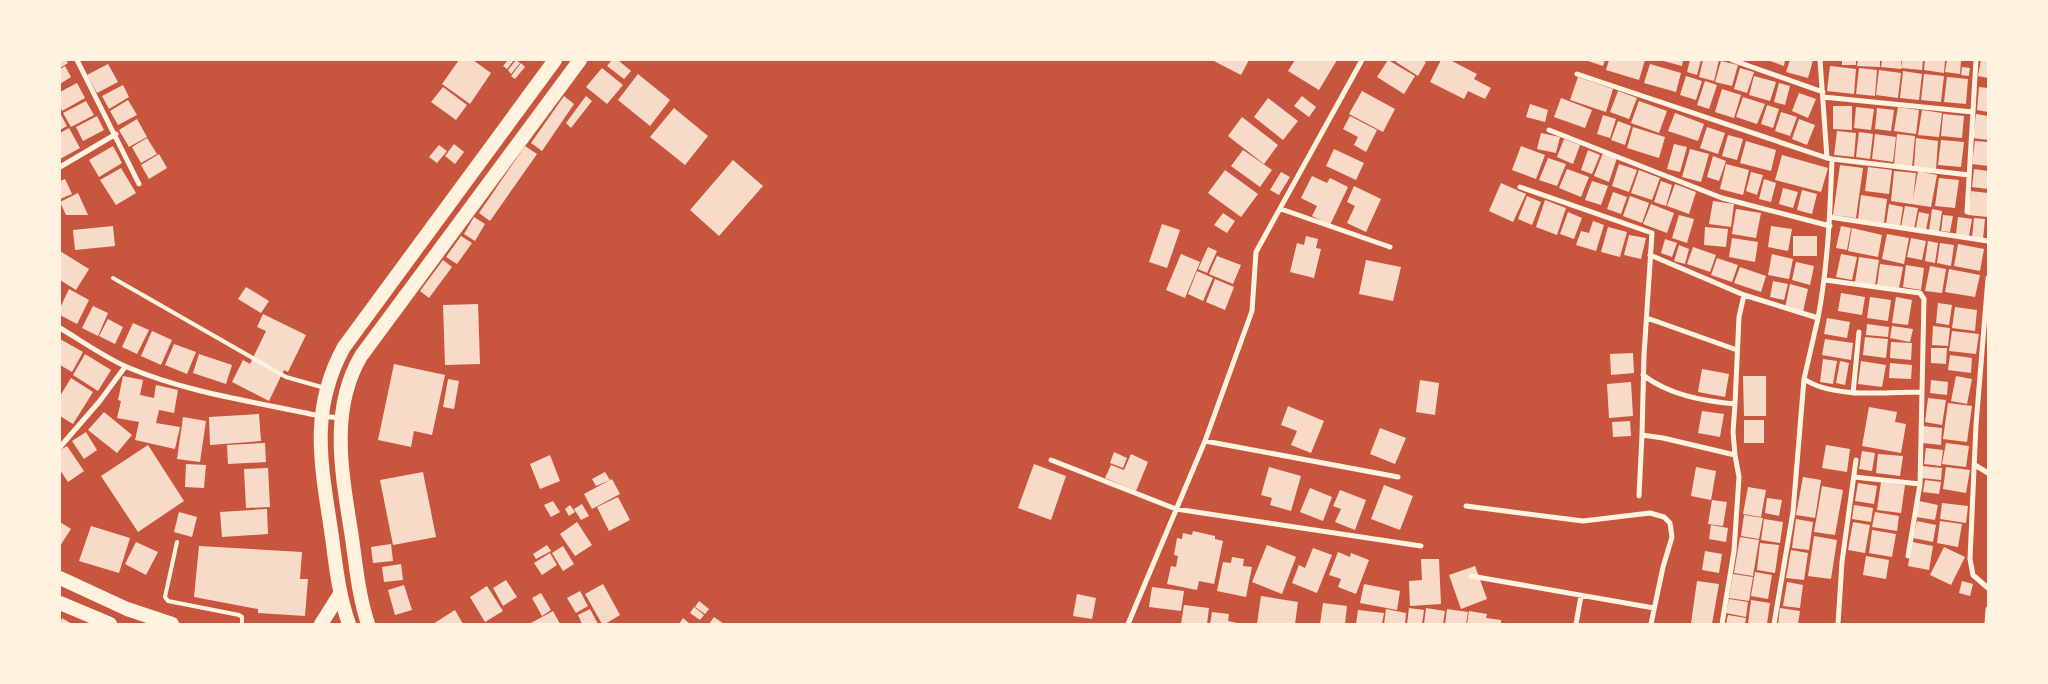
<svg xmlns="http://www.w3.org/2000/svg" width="2048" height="684" font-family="'Work Sans',sans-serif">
	<rect width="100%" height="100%" fill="#c8553d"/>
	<path fill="#f7dbc8" d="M60 60H66L68 63 60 68Z
		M459 60H473L491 73 470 104 442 84Z
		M508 60H514L507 69 503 66Z
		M516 60 520 63 511 74 508 70Z
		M612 60H618L631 71 624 79 607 66Z
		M1212 60H1249L1241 75Z
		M1295 60H1337L1319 90 1288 71Z
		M1388 60 1415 76 1404 94 1377 77Z
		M1397 60H1422L1426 62 1418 76 1396 62Z
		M1441 60H1450L1477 74 1474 79 1491 88 1485 99 1468 91 1464 99 1430 82Z
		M1585 60H1605L1603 66Z
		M1609 60H1645L1639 80 1606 70Z
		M1660 60H1683L1682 66Z
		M1690 60H1701L1697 75 1687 72Z
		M1703 60H1719L1714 81 1699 77Z
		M1767 60H1785L1784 66Z
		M1790 60H1813L1808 78 1786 72Z
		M1842 60H1856V65H1842Z
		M1858 60H1880V67L1857 66Z
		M1882 60H1901V69L1881 67Z
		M1902 60H1923L1922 70 1901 68Z
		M1925 60H1945L1944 73 1924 70Z
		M1947 60H1961L1960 74 1945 72Z
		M1981 60H1988V78L1978 76Z
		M1721 61 1738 65 1732 86 1715 82Z
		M521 63 525 67 515 79 511 76Z
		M108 64 118 82 97 93 87 75Z
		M1650 64 1681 73 1676 92 1644 83Z
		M65 66 71 77 60 84V69Z
		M1830 66 1856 69 1854 94 1827 91Z
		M1962 67 1970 68 1969 76 1961 75Z
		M602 68 623 85 607 104 586 87Z
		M1740 68 1754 72 1747 93 1734 89Z
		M1859 68 1877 70 1875 96 1856 94Z
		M1879 70 1901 73 1898 98 1876 95Z
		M1903 71 1922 74 1919 100 1900 98Z
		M638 74 670 100 650 126 618 100Z
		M1924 74 1944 76 1941 102 1921 100Z
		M1686 76 1702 81 1696 100 1680 95Z
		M1754 76 1776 82 1770 101 1749 95Z
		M1578 77 1613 89 1606 112 1570 100Z
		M1947 77 1968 79 1966 104 1944 102Z
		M1705 81 1717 85 1709 109 1697 105Z
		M77 83 85 98 62 111 60 106V92Z
		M1779 83 1790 86 1785 105 1774 102Z
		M123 85 129 97 109 109 102 96Z
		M443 87 467 105 456 120 431 102Z
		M1979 87 1988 88V112L1977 110Z
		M1722 89 1741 95 1734 118 1715 112Z
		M1362 91 1395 109 1383 132 1349 114Z
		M1618 91 1637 98 1629 119 1610 112Z
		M1799 93 1816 99 1808 118 1792 111Z
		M564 96 574 104 542 151 531 143Z
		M586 96 592 101 571 128 566 123Z
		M1302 96 1316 107 1309 117 1294 106Z
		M1743 97 1765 104 1757 124 1736 117Z
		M1268 98 1298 121 1283 140 1254 117Z
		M1561 98 1592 110 1585 128 1554 117Z
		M128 100 137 115 118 125 110 111Z
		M86 101 94 115 71 127 63 113Z
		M1639 101 1667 111 1659 133 1631 123Z
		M1530 104 1548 110 1545 122 1526 117Z
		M1767 105 1779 109 1773 128 1761 124Z
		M1833 106H1852V130L1833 129Z
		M1856 107 1874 109 1871 130 1854 128Z
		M1898 107 1919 110 1916 134 1894 131Z
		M674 108 708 136 685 165 650 137Z
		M1877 108 1894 110 1891 131 1875 129Z
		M1922 110 1942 113 1939 137 1918 135Z
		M1781 112 1797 117 1790 136 1775 131Z
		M60 113 67 126 60 130Z
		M1675 113 1704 124 1698 141 1668 131Z
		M1943 114 1964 116 1962 138 1941 136Z
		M1976 114 1988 116V140L1973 138Z
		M1603 115 1616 119 1610 138 1597 134Z
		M97 116 104 130 83 141 76 127Z
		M1350 116 1377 130 1366 152 1354 145 1358 137 1343 129Z
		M1242 117 1278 145 1264 164 1228 136Z
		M137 119 147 137 129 147 119 130Z
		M1799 119 1815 125 1807 145 1792 139Z
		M1618 121 1631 126 1625 145 1611 140Z
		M1633 127 1665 137 1659 158 1627 148Z
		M1707 127 1725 133 1718 154 1700 148Z
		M69 128 80 148 60 159V133Z
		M1837 131 1856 133 1854 157 1834 155Z
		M1859 132 1873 134 1870 159 1856 157Z
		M1541 133 1560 137 1556 153 1537 149Z
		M1875 134 1896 137 1893 162 1872 159Z
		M1897 134 1915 136 1912 167 1894 165Z
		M1728 135 1743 139 1737 160 1722 156Z
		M147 138 157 154 141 163 132 147Z
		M1916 138 1938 141 1936 169 1914 167Z
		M1564 139 1580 145 1573 164 1557 157Z
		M1941 140 1964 142 1961 167 1938 165Z
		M1746 141 1776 150 1771 171 1740 163Z
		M1975 141 1988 142V166L1972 164Z
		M454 144 464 152 455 164 445 156Z
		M1674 144 1687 147 1680 172 1667 169Z
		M439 145 447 151 437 163 429 157Z
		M113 146 122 163 99 177 89 160Z
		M525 146 537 154 490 221 479 213Z
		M1521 146 1545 155 1536 179 1512 170Z
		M1334 149 1364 163 1356 180 1326 166Z
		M1690 149 1709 154 1701 182 1682 177Z
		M1243 150 1272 170 1260 187 1231 166Z
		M1588 150 1600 155 1592 174 1581 170Z
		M1603 153 1617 158 1609 182 1594 176Z
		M159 154 167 168 149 179 141 165Z
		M1782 155 1828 168 1821 192 1775 180Z
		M1713 156 1726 161 1719 181 1707 177Z
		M1548 158 1566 164 1557 186 1539 180Z
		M733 160 763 186 719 236 690 210Z
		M1619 164 1637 170 1629 192 1612 186Z
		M1726 164 1749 170 1743 195 1720 189Z
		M1840 165 1863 168 1856 218 1833 215Z
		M1868 167 1892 170 1889 194 1865 191Z
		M121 168 136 193 116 205 100 180Z
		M1567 169 1589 177 1581 197 1559 188Z
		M1974 169 1988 171V189L1972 187Z
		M1225 170 1258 194 1241 217 1208 193Z
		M1639 170 1660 178 1652 200 1631 193Z
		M1894 171 1916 173 1913 199 1918 171 1937 175 1931 207 1891 201Z
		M1281 172 1290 177 1279 195 1270 190Z
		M1751 172 1763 175 1757 195 1746 191Z
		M1312 176 1327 183 1330 178 1348 187 1330 225 1312 216 1317 206 1301 198Z
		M1939 178 1959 180 1955 208 1935 206Z
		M65 179 72 194 60 199V181Z
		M1764 179 1776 183 1771 202 1759 199Z
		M1592 181 1608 186 1601 205 1585 200Z
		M1661 181 1672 185 1666 206 1654 202Z
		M1501 183 1526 194 1513 222 1489 211Z
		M1675 184 1696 192 1689 214 1667 206Z
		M1354 186 1381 199 1366 232 1347 223 1355 206 1347 202Z
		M1783 188 1798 192 1793 208 1779 204Z
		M1802 190 1817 194 1812 214 1797 210Z
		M1971 191 1988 193V217L1968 215Z
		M1613 192 1627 197 1621 214 1607 209Z
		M78 193 88 215H66L60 202Z
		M1861 195 1887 199 1884 223 1858 219Z
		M1527 196 1541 202 1532 225 1518 219Z
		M1630 196 1649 203 1642 223 1623 216Z
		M1545 200 1566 208 1557 235 1536 227Z
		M1713 201 1734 204 1731 227 1709 224Z
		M1651 204 1674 213 1667 233 1643 224Z
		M1889 204 1903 207 1900 226 1886 224Z
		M1905 206 1918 208 1914 229 1901 227Z
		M1736 209 1761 213 1756 238 1732 234Z
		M1932 209 1942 211 1939 232 1929 231Z
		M1568 212 1582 218 1574 239 1560 234Z
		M1919 212 1929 214 1926 230 1916 228Z
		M1223 213 1235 221 1227 233 1214 225Z
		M1679 215 1694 219 1687 243 1672 238Z
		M1943 215 1953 216 1950 232 1941 231Z
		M474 217 485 224 475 241 464 234Z
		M1958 217 1972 219 1969 236 1956 234Z
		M1974 218 1985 219 1983 239 1972 237Z
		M1593 221 1604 225 1596 251 1576 245 1581 231 1589 233Z
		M1162 224 1180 230 1167 268 1149 262Z
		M113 226 115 246 75 250 73 230Z
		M1771 226 1792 229 1788 251 1768 247Z
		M1841 226 1851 228 1847 250 1836 248Z
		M1608 227 1627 232 1620 257 1601 252Z
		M1705 227 1728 229 1726 247 1704 245Z
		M1852 228 1882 235 1878 257 1848 251Z
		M1887 234 1909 238 1904 264 1882 259Z
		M1629 235 1646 238 1641 259 1624 255Z
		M461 236 472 243 457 264 446 257Z
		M1306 236 1318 239 1316 248 1321 249 1314 278 1290 272 1297 243 1304 245Z
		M1793 236H1817V256H1793Z
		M1732 238 1758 242 1755 262 1729 257Z
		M1911 238 1926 241 1922 260 1907 257Z
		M1665 239 1677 243 1672 257 1661 253Z
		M1928 241 1938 243 1935 263 1925 261Z
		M1940 243 1954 245 1951 266 1937 263Z
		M1958 244 1984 249 1980 271 1954 266Z
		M1679 245 1689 249 1685 264 1674 261Z
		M1208 247 1217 251 1207 273 1198 269Z
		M1693 247 1716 255 1710 272 1687 264Z
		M60 251 89 269 76 290 60 280Z
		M1181 254 1200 262 1185 298 1166 290Z
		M1772 254 1793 259 1789 279 1768 275Z
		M1841 254 1857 257 1852 280 1836 277Z
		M1217 256 1241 265 1233 284 1209 274Z
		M1859 257 1879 260 1875 285 1855 282Z
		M1717 258 1738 265 1732 282 1711 275Z
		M443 260 452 267 429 298 420 291Z
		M1366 260 1401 267 1393 301 1359 294Z
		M1796 262 1814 266 1810 285 1792 280Z
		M1880 264 1903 267 1899 288 1877 285Z
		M1906 265 1924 268 1921 290 1903 287Z
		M1930 266 1946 269 1942 293 1925 291Z
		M1740 267 1766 276 1761 292 1734 283Z
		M1949 269 1980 275 1975 297 1945 292Z
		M1197 271 1213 278 1203 301 1188 294Z
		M1215 279 1234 287 1225 310 1206 302Z
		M1773 281 1788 284 1784 300 1770 297Z
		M1790 284 1808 289 1803 312 1785 308Z
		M246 287 269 301 261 313 238 299Z
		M69 289 89 300 77 324 60 315V308Z
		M1841 293 1865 297 1862 315 1838 311Z
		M1870 297 1891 300 1888 321 1867 318Z
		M1896 297 1912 300 1908 325 1892 323Z
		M1938 303 1952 305 1949 325 1936 323Z
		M478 304 480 364 445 365 443 305Z
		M93 306 108 313 98 336 82 328Z
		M1955 307 1977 310 1975 331 1952 328Z
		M263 314 306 335 288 372 284 370 269 401 232 382 243 360 250 364 266 331 257 327Z
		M1827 318 1850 322 1847 338 1824 334Z
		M108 319 123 327 115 344 99 336Z
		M133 323 149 330 137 354 122 347Z
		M1867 324 1889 327 1888 337 1866 335Z
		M1892 326 1913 329 1910 342 1890 338Z
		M1933 326 1950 328 1948 346 1932 345Z
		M152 331 172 340 161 365 141 356Z
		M1952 331 1979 334 1976 354 1949 351Z
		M1865 337 1888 339 1886 358 1863 355Z
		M60 339 83 352 72 372 60 365Z
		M1825 339 1853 343 1851 360 1822 355Z
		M1891 342 1912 343 1911 360 1890 358Z
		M174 344 196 352 187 374 165 365Z
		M1931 348H1947L1946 364 1931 363Z
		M1633 353 1634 373 1611 375 1610 354Z
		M85 354 111 370 98 391 73 375Z
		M199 354 232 365 226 384 193 373Z
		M1950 355 1972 358 1971 373 1948 370Z
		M1823 359 1837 361 1833 384 1820 382Z
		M1840 361 1849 363 1845 385 1836 383Z
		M1861 361 1886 365 1882 387 1858 384Z
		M1890 363 1912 365 1911 379 1889 378Z
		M394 364 445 375 432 435 414 431 411 447 378 440Z
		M1702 369 1729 374 1725 397 1698 392Z
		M123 376 143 380 140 395 154 398 156 385 178 390 174 413 159 410 156 423 180 427 175 449 135 440 139 422 117 418 121 401 118 400Z
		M1743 376H1766V416H1744Z
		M1956 376 1972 379 1967 404 1951 401Z
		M71 378 93 392 73 424 60 416V396Z
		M448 379 459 381 454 409 443 407Z
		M1420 380 1439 383 1435 415 1416 412Z
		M1931 380 1948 382 1947 395 1930 393Z
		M1631 382 1633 416 1609 418 1607 384Z
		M1928 398 1946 400 1942 425 1925 422Z
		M1948 403 1972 406 1967 442 1943 439Z
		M1288 406 1324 421 1311 453 1291 445 1297 431 1281 425Z
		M1869 407 1897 412 1895 422 1906 424 1901 453 1862 446Z
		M1702 411 1724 414 1720 437 1698 433Z
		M104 412 132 435 117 453 88 430Z
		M259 414 261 441 210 445 209 417Z
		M183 417 206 421 200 462 177 459Z
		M1744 420H1764V443H1744Z
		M1630 421 1631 436 1613 437 1612 422Z
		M1923 426 1942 428 1941 445 1922 443Z
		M1380 428 1406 438 1395 464 1370 454Z
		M86 432 97 450 84 459 72 441Z
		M265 443 266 462 228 464 227 445Z
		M1946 443 1969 446 1966 467 1942 464Z
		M148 445 184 501 138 532 101 476Z
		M1826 445 1850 449 1847 472 1822 468Z
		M67 446 84 471 68 482 60 470V450Z
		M1926 448 1943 450 1941 466 1924 464Z
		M1862 451 1875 453 1872 471 1859 469Z
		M1114 452 1127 458 1123 468 1110 463Z
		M1131 454 1148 462 1136 491 1105 478 1111 465 1124 470Z
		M1878 454 1903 456 1900 476 1876 473Z
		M550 455 560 481 540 489 530 464Z
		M186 464 206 465 204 488 185 487Z
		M1034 464 1066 476 1051 520 1018 508Z
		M1922 466 1942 468 1941 480 1921 478Z
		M1269 467 1301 476 1291 511 1270 505 1272 498 1261 495Z
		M1696 467 1716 471 1711 500 1691 496Z
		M1946 467 1970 470 1966 493 1943 489Z
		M268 468 270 507 246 508 244 469Z
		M423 472 436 537 393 545 380 480Z
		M605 472 610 480 596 486 592 479Z
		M1803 477 1821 480 1815 518 1796 515Z
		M612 479 620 494 592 509 584 494Z
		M1925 480 1941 482 1939 494 1923 492Z
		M1881 482 1905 485 1901 513 1877 510Z
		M1858 483 1877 486 1874 504 1855 501Z
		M1384 485 1413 496 1400 530 1371 519Z
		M1822 486 1843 490 1835 535 1814 532Z
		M1748 487 1766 490 1761 517 1743 514Z
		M1310 488 1332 497 1323 521 1300 512Z
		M1340 490 1366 500 1355 530 1335 522 1341 509 1333 506Z
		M618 497 630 520 609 531 597 507Z
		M1767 498 1782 500 1779 516 1765 513Z
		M1712 500 1727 502 1723 526 1708 524Z
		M553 501 560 512 551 517 544 505Z
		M1919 501 1938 505 1935 520 1916 517Z
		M1942 503 1968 506 1966 523 1940 519Z
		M582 504 589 516 581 520 574 509Z
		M570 505 575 512 569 516 565 509Z
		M1854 505 1873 508 1871 522 1852 519Z
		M267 509 268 534 222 537 220 512Z
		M179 512 197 517 192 537 174 532Z
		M1875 512 1899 516 1897 531 1872 527Z
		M1744 515 1763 518 1759 539 1741 536Z
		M1764 519 1783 522 1780 543 1761 540Z
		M1796 519 1813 522 1809 550 1792 548Z
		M1917 521 1936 525 1933 542 1913 538Z
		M1940 521 1962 524 1958 547 1937 543Z
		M60 522 71 529 60 546Z
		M577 522 592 545 575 556 560 534Z
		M1853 522 1870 525 1865 553 1848 550Z
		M1711 525 1728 528 1726 542 1709 539Z
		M91 526 130 538 119 573 79 561Z
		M1872 530 1896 534 1892 557 1869 553Z
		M1193 531 1215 536V539L1223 541 1214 584 1199 581 1197 590 1167 584 1171 566 1176 567 1178 556 1174 555 1177 538 1182 539 1183 533 1192 535Z
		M1814 536 1837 540 1831 579 1808 576Z
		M1740 537 1759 540 1753 576 1734 573Z
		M136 542 158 552 146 575 125 564Z
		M1912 542 1933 546 1929 570 1908 566Z
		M1760 543 1779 545 1775 573 1757 570Z
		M391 544 393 561 373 563 371 547Z
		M547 545 551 551 536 559 533 554Z
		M1267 545 1296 557 1282 594 1252 582Z
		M199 546 302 552 300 579H308L305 616 258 613V609L194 597Z
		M563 546 574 564 563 571 552 553Z
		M1944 547 1965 557 1951 585 1930 575Z
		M1313 548 1332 555 1317 593 1292 583 1299 565 1305 568Z
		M1791 550 1808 553 1804 580 1786 578Z
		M1705 551 1722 554 1719 573 1702 570Z
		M1338 552 1350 557 1351 553 1369 560 1356 594 1338 587 1341 579 1329 575Z
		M550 553 557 565 542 575 534 563Z
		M1866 556 1889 560 1886 579 1863 575Z
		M1232 557 1244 559 1243 566 1252 567 1246 597 1217 591 1223 562 1231 563Z
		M1421 559H1439L1441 604 1410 606 1409 581 1422 580Z
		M401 564 403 580 384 582 382 567Z
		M1475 566 1487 599 1461 609 1449 575Z
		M1755 572 1772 575 1768 599 1751 596Z
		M1733 574 1753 577 1749 601 1729 598Z
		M506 580 517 597 503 606 493 588Z
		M1697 581 1719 584 1712 624 1691 623Z
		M1962 581 1973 584 1970 596 1959 593Z
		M1787 582 1803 585 1800 608 1783 606Z
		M603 584 620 615 605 624H602L585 594Z
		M1364 584 1400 591 1397 610 1360 603Z
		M404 585 412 610 395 615 388 590Z
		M487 586 503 611 485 622 470 597Z
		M1152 587 1184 591 1181 611 1149 607Z
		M580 591 588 606 576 613 567 598Z
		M541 593 551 610 542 616 532 598Z
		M1077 594 1096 598 1092 619 1073 616Z
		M1261 596 1298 602 1295 624H1257Z
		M1729 599 1748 602 1746 617 1726 613Z
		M1751 600 1770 603 1767 624H1748Z
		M699 601 709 609 705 614 695 607Z
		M1323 603 1347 606 1345 624H1320Z
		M1184 605 1209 608 1207 624H1181Z
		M694 607 704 615 700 620 690 613Z
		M1409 608 1424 610 1422 624H1407Z
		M1426 608 1445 611 1443 624H1424Z
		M1780 608 1800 611 1798 624H1778Z
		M590 609 598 624H582L578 615Z
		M1386 609 1406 613 1405 624H1384Z
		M1447 609 1468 612 1466 624H1445Z
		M455 610 463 624H433Z
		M1358 610 1384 613 1382 624H1356Z
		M553 611 560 624H529Z
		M1469 611 1487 614 1486 618 1501 620V624H1467Z
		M1212 612 1229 614 1228 621 1242 624H1210Z
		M1728 615 1746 618 1745 624H1726Z
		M714 617 724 624H709Z
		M62 618 72 624H60Z
		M683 618 690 624H679Z"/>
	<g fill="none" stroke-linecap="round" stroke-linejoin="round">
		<path stroke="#fff3e0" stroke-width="4" d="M113 278 286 377 325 388
			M177 542 165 597 168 601 239 615 242 617V624"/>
		<path stroke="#fff3e0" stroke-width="5" d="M77 60 139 184
			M1732 60 1823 92
			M1577 74 1827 158
			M1823 97 1973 112
			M1549 130 1722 198 1830 226
			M1832 159 1969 175
			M60 167 116 134
			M1520 187 1652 233 1644 355 1642 435 1663 438 1735 455
			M1281 209 1390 247
			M1967 212 1976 60
			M1830 217 1988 241
			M1650 255 1744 295 1818 318C1828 265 1830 213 1832 159L1827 158 1820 60
			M1988 278 1976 425 1970 559 1973 575 1988 588
			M1825 280 1920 293 1924 299 1920 484 1908 556
			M1647 318 1737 350
			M1818 318 1804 379C1834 399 1886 392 1921 392
			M60 328C82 341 104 357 127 367 188 393 256 402 320 416L341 418
			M1643 375C1669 395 1703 401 1735 404L1733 432 1735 455 1739 477 1734 551 1722 624
			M1853 393 1859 332
			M1735 404 1739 317 1744 295
			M1205 441 1398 477
			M60 447 99 402 125 367
			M1051 460 1176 509 1421 546
			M1975 465 1988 473
			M1854 477 1920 484
			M1639 496 1642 435
			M1466 506 1583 521 1650 513 1664 517 1670 523 1672 537 1663 567 1651 624
			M1471 576 1654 608
			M1128 624 1205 441 1252 311 1256 252 1362 60
			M1576 624 1581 596
			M1774 624 1793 512 1804 379
			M1838 624 1842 562 1856 460
			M1987 624 1988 609"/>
		<path stroke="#fff3e0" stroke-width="14" d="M60 578 127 609 172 624
			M60 603 110 624
			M321 624 340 594
			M349 624C339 596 336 567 332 537 322 468 308 412 344 347L555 60
			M368 624C359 597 356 567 352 538 343 478 328 412 361 356L580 60"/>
	</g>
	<rect width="2048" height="684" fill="none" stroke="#fff3e0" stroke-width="122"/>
</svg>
